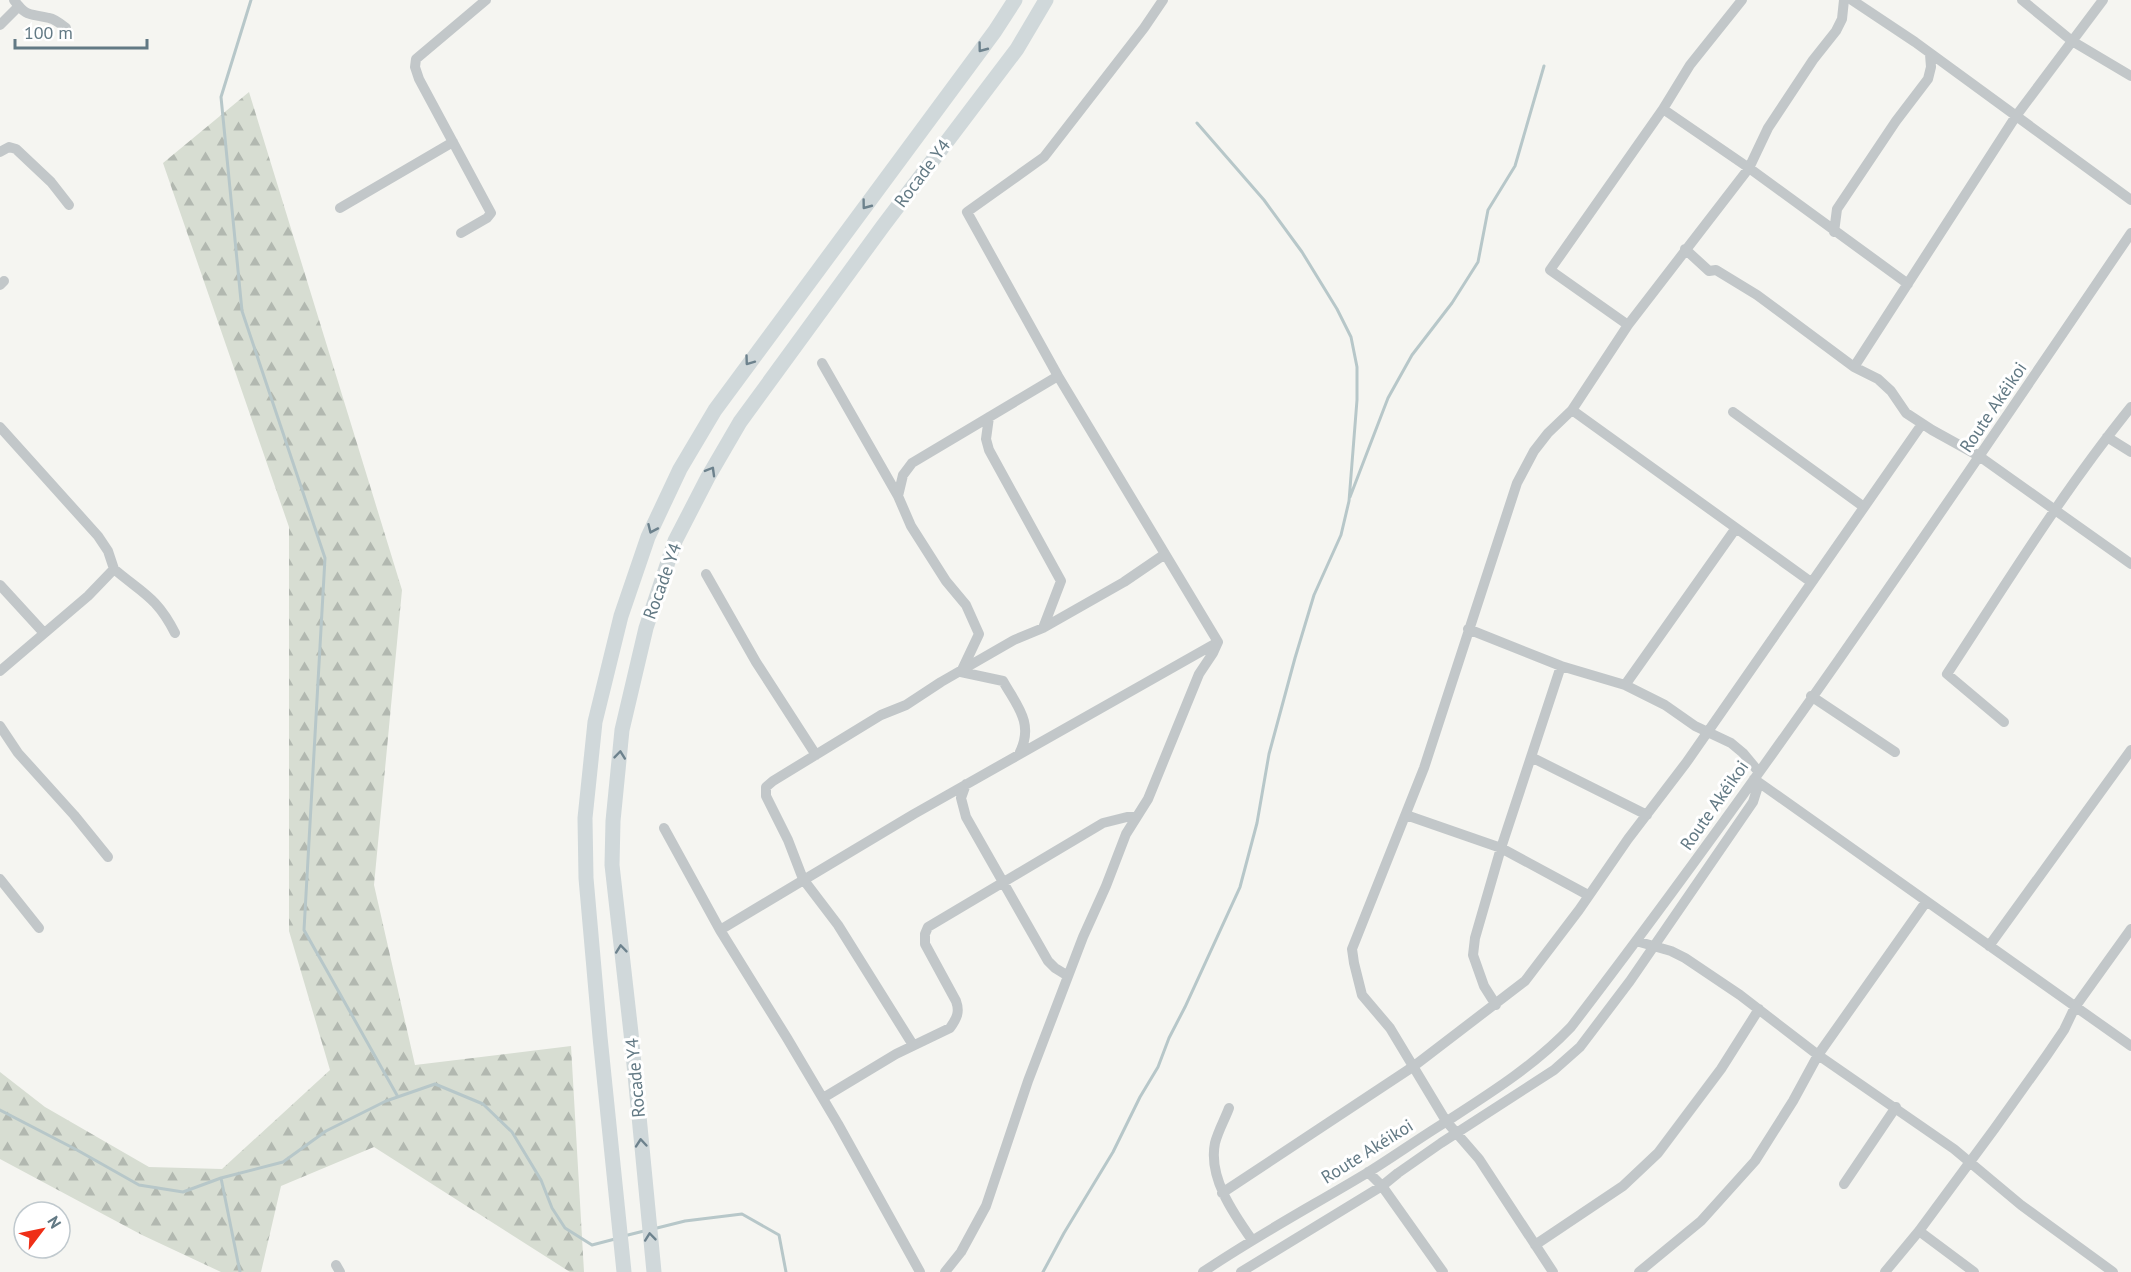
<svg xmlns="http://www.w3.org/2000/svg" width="2131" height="1272" font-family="'PT Sans',sans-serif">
	<defs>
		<pattern id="forest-firs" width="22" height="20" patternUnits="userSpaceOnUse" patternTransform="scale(1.5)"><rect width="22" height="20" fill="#d7ddd2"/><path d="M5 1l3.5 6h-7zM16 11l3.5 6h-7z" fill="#b2b8b0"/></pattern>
	</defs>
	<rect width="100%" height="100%" fill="#f5f5f1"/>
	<path fill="url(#forest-firs)" d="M249 92 402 590 374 885 415 1065 571 1046 584 1272H570L374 1147 281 1186 261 1272H221L142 1235 0 1159V1072L45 1107 149 1167 222 1169 330 1070 289 931V527L163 163Z"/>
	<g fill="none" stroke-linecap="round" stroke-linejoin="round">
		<path stroke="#b7c7c9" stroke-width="3" d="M251 0 221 97 242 311 325 558 304 930 398 1097
			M1350 497 1388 398 1412 355 1452 303 1478 262 1488 210 1515 166 1544 66
			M0 1110 77 1150 139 1185 183 1192 221 1178 283 1162 326 1131 386 1101 435 1084 483 1104 512 1132 541 1180 552 1208 565 1228 592 1245 615 1239
			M221 1178 240 1272
			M653 1229 685 1221 742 1214 779 1235 786 1272
			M624 1236 644 1231
			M1043 1272 1064 1233 1113 1152 1140 1097 1158 1067 1169 1038 1185 1007 1240 887 1257 823 1269 754 1295 658 1314 595 1341 535 1349 501 1357 400V367L1351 337 1337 309 1302 252 1264 200 1197 123"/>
		<path stroke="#c2c7c9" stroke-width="10" d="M14 0C27 18 30 13 49 18 55 19 61 24 66 28
			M1852 0 1915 42 2131 200
			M2022 0 2072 41 2131 76
			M0 25 19 6
			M1663 109 1749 168 1908 284
			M0 152 9 147 16 149 51 182 69 205
			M340 208 453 142
			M1834 232 1837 209 1896 121 1928 79 1931 67 1930 54
			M461 233 487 218 491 213 419 79 415 67 416 59 486 0
			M1685 249 1709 271 1716 270 1757 295 1854 367 1878 379 1891 391 1906 413 1932 430 1979 456 2131 564
			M0 285 4 281
			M1628 325 1550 270 1663 109 1690 65 1742 0
			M822 363 898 496 911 526 946 581 966 605 979 634 961 672 1003 681C1017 706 1034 723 1020 752
			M1854 367 2016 116 2103 0
			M1572 410 1811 582
			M1733 412 1864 507
			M989 417 986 439 989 450 1061 581 1043 628
			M0 427 98 536 108 551 114 569
			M2107 437 2131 452
			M898 496 903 475 912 463 1058 376
			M706 574 756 662 816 755
			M0 585 44 633
			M1468 629 1561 666 1625 685 1665 705 1695 726 1731 743 1743 753 1758 771
			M0 671 88 596 114 569C142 593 157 597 175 633
			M1625 685 1736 528
			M1811 696 1895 752
			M2004 722 1947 674C2006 584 2063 491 2131 407
			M0 726 18 753 74 815 108 857
			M1531 757 1647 815
			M1754 779 2131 1046
			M966 784 961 798 966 817 1048 961 1055 968 1068 976
			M1406 815 1501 848 1588 895
			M664 828 720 930 787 1038 838 1124 920 1272
			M0 879 39 928
			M720 930 914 814 1218 642
			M1636 941 1671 951 1685 958 1740 995 1818 1055 1954 1149 2021 1205 2113 1272
			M1989 946 2131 750
			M1496 1005 1484 986 1473 955 1475 938 1501 848 1561 666
			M913 1045 838 925 803 879 788 840 766 796V787L773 781 881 715 906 705 941 682 1014 640 1043 628 1124 582 1165 554
			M823 1098 896 1054 950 1028C957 1018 960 1012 956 1001L925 944V934L928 927 1103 823 1127 817H1136
			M1229 1108C1225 1119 1218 1131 1215 1143 1208 1177 1233 1213 1252 1240
			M1368 1172 1382 1186 1443 1272
			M1844 1184 1896 1107
			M1222 1193 1414 1066 1525 981 1579 910 1628 839 1686 763 1922 424
			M1919 1231 1974 1272
			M1535 1245 1623 1186 1658 1153 1721 1069 1759 1009
			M336 1265 340 1272
			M945 1272 961 1252 986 1206 1028 1081 1083 937 1106 886 1126 834 1148 799 1199 674 1213 653 1218 642 1058 376 967 212 1044 157 1144 28 1163 0
			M1203 1272C1256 1236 1312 1206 1367 1173 1393 1157 1418 1139 1444 1123 1489 1094 1534 1066 1571 1027 1768 770 1949 501 2131 233
			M1241 1272 1382 1186 1398 1173 1441 1143 1554 1070 1580 1047 1630 981 1753 802 1759 783
			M1553 1272 1479 1159 1446 1121 1390 1028 1362 995 1354 963 1352 949 1424 768 1517 483 1534 451 1548 433 1572 410 1628 325 1749 168 1768 128 1813 60 1836 31 1842 19 1844 0
			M1639 1272 1701 1221 1755 1161 1793 1101 1818 1055 1926 902
			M1885 1272 1919 1231 1995 1128 2047 1055 2064 1030 2075 1007 2131 929"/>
		<path stroke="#d0d8da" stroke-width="15" d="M624 1272 600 1037 586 878 585 818 595 722 621 616 648 537 680 469 715 410 995 31 1015 0
			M654 1272 631 1033 612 865 613 821 622 730 646 628 675 541 708 477 740 422 883 226 1017 49 1046 0"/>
	</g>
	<defs><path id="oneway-chevron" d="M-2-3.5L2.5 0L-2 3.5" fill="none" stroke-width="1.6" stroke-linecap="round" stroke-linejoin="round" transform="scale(1.5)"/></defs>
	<g stroke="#6d828d">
		<use href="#oneway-chevron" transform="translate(982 48) rotate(127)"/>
		<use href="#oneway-chevron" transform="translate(866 205) rotate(127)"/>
		<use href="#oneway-chevron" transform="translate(749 361) rotate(126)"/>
		<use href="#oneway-chevron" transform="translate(711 471) rotate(-60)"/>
		<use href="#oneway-chevron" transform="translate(652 529) rotate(114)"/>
		<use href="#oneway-chevron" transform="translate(620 755) rotate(-84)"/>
		<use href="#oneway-chevron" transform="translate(621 949) rotate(-96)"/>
		<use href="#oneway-chevron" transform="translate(641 1143) rotate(-95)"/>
		<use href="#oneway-chevron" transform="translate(650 1237) rotate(-96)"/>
	</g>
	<g text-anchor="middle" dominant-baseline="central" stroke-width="6" stroke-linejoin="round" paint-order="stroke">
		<g font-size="18" fill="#627984" stroke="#fff">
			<text transform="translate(922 173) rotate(-53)">Rocade Y4</text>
			<text transform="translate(1993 407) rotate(-56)">Route Akéikoi</text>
			<text transform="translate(662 581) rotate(-70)">Rocade Y4</text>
			<text transform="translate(1714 805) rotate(-55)">Route Akéikoi</text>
			<text transform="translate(635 1078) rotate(-95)">Rocade Y4</text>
			<text transform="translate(1367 1151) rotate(-32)">Route Akéikoi</text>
		</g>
	</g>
	<g transform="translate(42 1230) rotate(58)"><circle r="28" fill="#ffffff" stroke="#c0c9ce" stroke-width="1.5"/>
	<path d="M0-4.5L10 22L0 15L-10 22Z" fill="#ef2f17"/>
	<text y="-9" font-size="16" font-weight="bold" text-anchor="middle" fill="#627984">N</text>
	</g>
	<path d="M15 39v9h132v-9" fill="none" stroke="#627984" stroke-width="3"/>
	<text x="24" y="39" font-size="18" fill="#627984" stroke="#ffffff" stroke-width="4.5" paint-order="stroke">100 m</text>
</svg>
